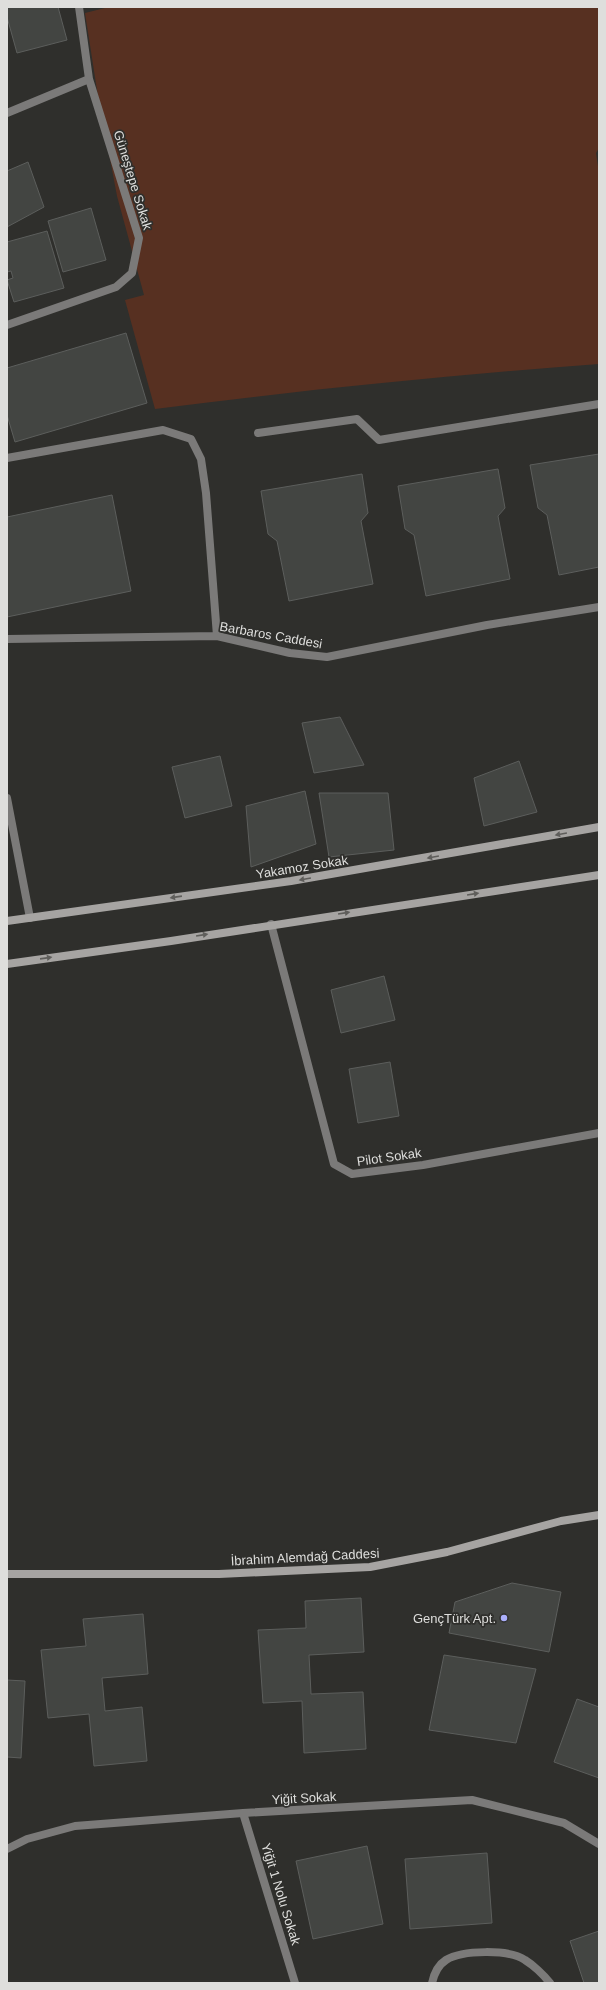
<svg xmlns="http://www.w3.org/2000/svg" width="606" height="1990" font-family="Arial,sans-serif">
	<rect width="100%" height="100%" fill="#2f2f2c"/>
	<path fill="#573021" d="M109 7H599V148L596 153 599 173V364C451 375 303 390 155 409L125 300 144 295 117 196 97 90 85 13Z"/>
	<path fill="#434542" stroke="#5c5e5c" d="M7 7H58L67 40 17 53 7 17Z
		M28 162 44 207 7 227V171Z
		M91 208 106 260 63 272 48 221Z
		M47 231 64 288 14 302 7 280 13 278 11 271 7 272V242Z
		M126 333 147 403 15 442 7 415V368Z
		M599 454V567L559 575 547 515 538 508 530 465Z
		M498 469 505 508 498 516 510 579 426 596 414 535 405 529 398 486Z
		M362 474 368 513 361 521 373 584 289 601 277 541 268 534 261 491Z
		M112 495 131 591 7 617V517Z
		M340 717 364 765 314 773 302 723Z
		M220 756 232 806 185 818 172 767Z
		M519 761 537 812 484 826 474 778Z
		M305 791 316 844 251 867 246 806Z
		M319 793H388L394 850 329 857Z
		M384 976 395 1020 341 1033 331 990Z
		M390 1062 399 1116 358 1123 349 1069Z
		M512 1583 561 1592 549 1652 449 1633 455 1602Z
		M361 1598 364 1652 309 1655 311 1694 363 1692 366 1749 304 1753 302 1701 263 1703 258 1630 306 1628 305 1601Z
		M143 1614 148 1674 102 1678 105 1711 142 1707 147 1761 94 1766 89 1714 48 1718 41 1650 86 1646 83 1619Z
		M444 1655 536 1669 516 1743 429 1730Z
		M7 1680 25 1681 21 1758 7 1757Z
		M577 1699 599 1707V1778L554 1762Z
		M367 1846 383 1924 313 1939 296 1861Z
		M487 1853 492 1923 410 1929 405 1859Z
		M599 1931V1983H584L570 1941Z"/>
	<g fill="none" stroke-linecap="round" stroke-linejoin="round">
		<path stroke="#7b7a79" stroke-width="8" d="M258 433 357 419 379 440 599 404"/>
		<path stroke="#7b7a79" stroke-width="8" d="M7 113 89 79
			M7 325 116 287 132 273 139 238 89 79 79 7
			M7 458 163 430 191 439 201 459 206 493 217 636
			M7 639 217 636 290 653 327 657 487 625 599 607
			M7 798 30 918
			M271 924 334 1164 352 1174 423 1165 599 1133
			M243 1813 295 1983
			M7 1849 27 1839 75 1826 243 1813 472 1800 564 1823 599 1844
			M432 1983C434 1974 438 1965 446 1960 462 1950 509 1949 525 1960 533 1965 544 1975 550 1983"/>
		<path stroke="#a6a4a2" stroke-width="8" d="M7 921 291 881 599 827
			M7 964 171 941 599 875
			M7 1574H219L370 1567 447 1552 561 1521 599 1515"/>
	</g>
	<defs><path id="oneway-solid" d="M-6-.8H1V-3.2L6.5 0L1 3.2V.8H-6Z"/></defs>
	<g fill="#5f5e5b">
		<use href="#oneway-solid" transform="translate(561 834) rotate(170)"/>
		<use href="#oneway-solid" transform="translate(433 857) rotate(170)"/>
		<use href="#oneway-solid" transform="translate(305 879) rotate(170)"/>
		<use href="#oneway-solid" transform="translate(473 894) rotate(-9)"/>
		<use href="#oneway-solid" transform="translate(176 897) rotate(172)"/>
		<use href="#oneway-solid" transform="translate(344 913) rotate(-9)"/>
		<use href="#oneway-solid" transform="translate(202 935) rotate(-9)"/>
		<use href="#oneway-solid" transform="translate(46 958) rotate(-8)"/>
	</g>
	<circle fill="#abaffb" stroke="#2f2f2c" stroke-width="1.5" cx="504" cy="1618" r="4"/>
	<g text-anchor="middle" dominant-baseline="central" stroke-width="3.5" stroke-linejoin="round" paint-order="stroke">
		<g font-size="13" fill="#dededc" stroke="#2f2f2c">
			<text transform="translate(133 180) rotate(73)">Güneştepe Sokak</text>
			<text transform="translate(271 635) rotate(10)">Barbaros Caddesi</text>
			<text transform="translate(302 867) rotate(-9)">Yakamoz Sokak</text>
			<text transform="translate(389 1157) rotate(-8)">Pilot Sokak</text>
			<text transform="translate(305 1557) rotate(-3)">İbrahim Alemdağ Caddesi</text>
			<text transform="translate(304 1798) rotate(-3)">Yiğit Sokak</text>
			<text transform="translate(281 1894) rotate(73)">Yiğit 1 Nolu Sokak</text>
		</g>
		<g font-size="13" fill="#dededc" stroke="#2f2f2c" text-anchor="end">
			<text x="496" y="1618">GençTürk Apt.</text>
		</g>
	</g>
	<rect width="606" height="1990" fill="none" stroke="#dededc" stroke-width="16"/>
</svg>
